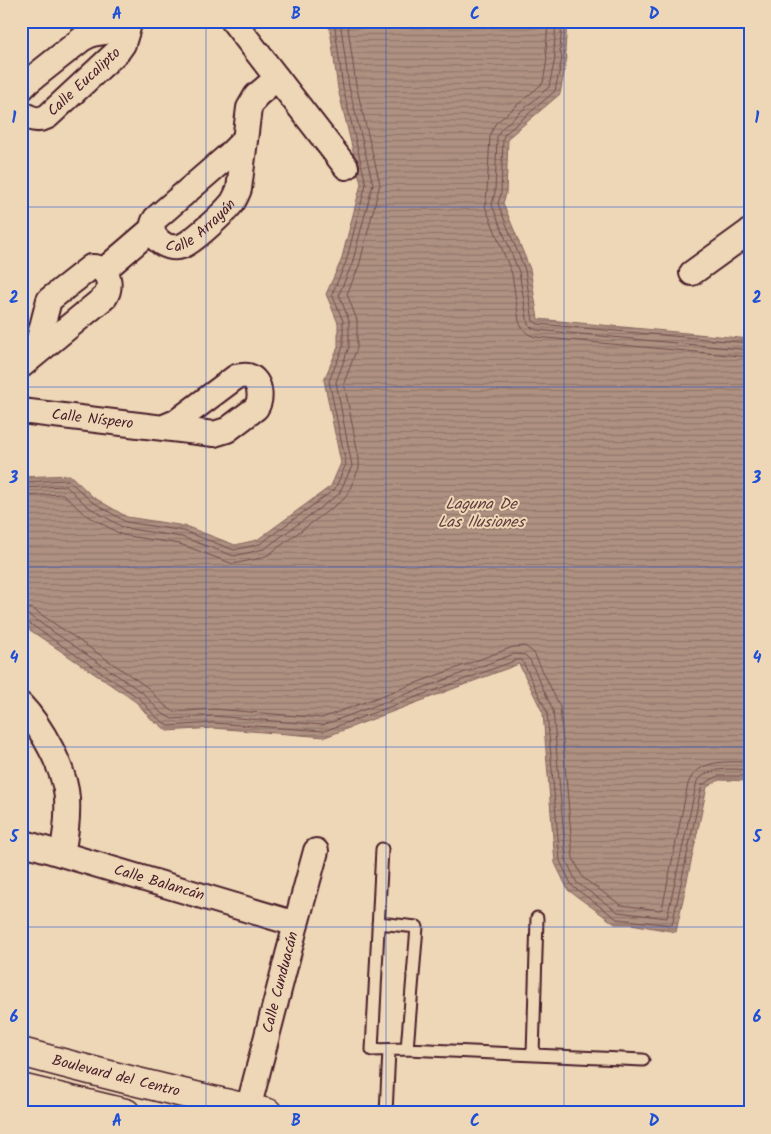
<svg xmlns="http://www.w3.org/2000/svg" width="771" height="1134" font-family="Kalam,sans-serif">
	<defs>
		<pattern id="water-rules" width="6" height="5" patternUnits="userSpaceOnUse" patternTransform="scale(1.25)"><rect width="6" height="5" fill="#ae9181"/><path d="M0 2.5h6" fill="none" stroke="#90766a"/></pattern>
	</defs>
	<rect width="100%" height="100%" fill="#edd7b6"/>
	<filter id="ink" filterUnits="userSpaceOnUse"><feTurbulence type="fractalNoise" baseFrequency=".02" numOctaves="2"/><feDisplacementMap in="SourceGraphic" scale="10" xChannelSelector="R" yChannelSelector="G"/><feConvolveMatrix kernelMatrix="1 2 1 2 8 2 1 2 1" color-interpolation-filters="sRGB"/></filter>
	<g filter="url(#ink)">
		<path fill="url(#water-rules)" stroke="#86635f" d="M325 21H567L565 51 567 57 560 94 508 138 506 194 503 203 530 269 538 319 750 339V781L719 780 707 787 676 932 631 924H615L568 890 555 863 543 713 519 664 325 737 213 728 167 731 158 723H155L136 702 21 624V477L70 475 93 497 127 517 185 526 235 545 257 540 331 486 341 463 324 380 338 347V323L326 294 341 261 361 184 338 89 330 29Z"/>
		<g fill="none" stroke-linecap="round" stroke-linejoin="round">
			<path stroke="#724d4d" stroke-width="1" d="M548 21 546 51 547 59 543 83 495 124 490 136 487 191 485 206 512 274 519 321C522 330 527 335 536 337L750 357
				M556 21 554 51 555 58 549 87 501 129 497 137 495 192 492 205 519 272 528 324 532 328 537 330 750 350
				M562 21 560 51 562 58 555 91 505 134 503 138 501 193 498 204 525 270 533 321 538 324 750 343
				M21 482 68 480 91 501 126 522 184 531 234 550 260 544 335 489 346 464 329 381 343 347V321L332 294 346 262 366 184 343 88 335 28 331 21
				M21 488 66 486 87 506 124 528 182 537 234 556 264 549 339 494 352 466 336 382 349 347V321L339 294 352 264 373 184 349 87 341 27 339 21
				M21 496 63 494 83 513 122 535 180 544 233 564 261 558 268 555 344 499 348 493 359 468V459L344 383 357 348V320L347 294 359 266 380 184 356 85 347 21
				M21 606 33 609 147 687 164 705 174 712 214 709 322 718 513 647 525 646 534 653 560 707 573 858 583 878 621 905 659 910 662 909 688 784C697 758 729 762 750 762
				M21 614 30 616 143 693 160 712 172 719 213 716 323 725 514 654 525 655 530 660 553 710 566 860 577 883 618 912 667 918 697 781C710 766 732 769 750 770
				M21 620 26 621 139 698 156 717 169 726 213 723 324 731 517 660H522L547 712 560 861 572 886 617 919 672 925 702 785 718 776H750"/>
			<defs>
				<path id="service" d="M382 849 372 1050 407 1049 643 1060
					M378 923 417 927 407 1049
					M533 1055 537 918
					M386 1113 389 1050"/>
				<g id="minor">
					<path d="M233 21 346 167"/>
					<path d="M21 89 29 81 82 39 92 34 112 31 126 21"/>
					<path id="s1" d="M21 112C30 119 38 122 48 116L118 51 123 44 130 21"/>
					<path id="s2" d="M245 139 230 154 156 218C144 234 165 252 182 246 193 242 224 213 232 203 235 199 237 194 239 189L249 108 256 96 277 78"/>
					<path d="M103 271 152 229"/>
					<path d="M692 273 750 231"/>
					<path d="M21 366 105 297C113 285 108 266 91 267L49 300 35 354"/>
					<path id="s3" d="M21 411 214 434 227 430 256 408C262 399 261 380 248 376 245 375 240 376 236 377L176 422 164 427"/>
					<path d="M21 705C41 726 65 769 67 798 68 817 66 835 62 853"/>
					<path id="s4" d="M21 842 296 924"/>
					<path id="s5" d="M247 1113 296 924 316 851"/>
				</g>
				<g id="tertiary">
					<path id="s6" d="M21 1052C103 1074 185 1094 268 1113"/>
					<path d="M21 1088 126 1113"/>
				</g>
			</defs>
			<use href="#service" stroke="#4a1f2b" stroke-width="15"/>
			<use href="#minor" stroke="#4a1f2b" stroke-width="28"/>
			<use href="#tertiary" stroke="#4a1f2b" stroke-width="31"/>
			<use href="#service" stroke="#edd7b6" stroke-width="11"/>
			<use href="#minor" stroke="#edd7b6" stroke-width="24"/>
			<use href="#tertiary" stroke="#edd7b6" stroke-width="28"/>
		</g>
	</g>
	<path fill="none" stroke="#1d4ed8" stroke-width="1" stroke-opacity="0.55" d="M206 21V1113M386 21V1113M564 21V1113M21 207H750M21 387H750M21 567H750M21 747H750M21 927H750"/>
	<g text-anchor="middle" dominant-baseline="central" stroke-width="4" stroke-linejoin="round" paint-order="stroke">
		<g font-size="15" fill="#4a1f2b" stroke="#edd7b6">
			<text stroke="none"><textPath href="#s1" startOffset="79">Calle Eucalipto</textPath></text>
			<text stroke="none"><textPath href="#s2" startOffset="195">Calle Arrayán</textPath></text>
			<text stroke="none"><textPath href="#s3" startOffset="72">Calle Níspero</textPath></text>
			<text stroke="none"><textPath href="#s4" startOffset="144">Calle Balancán</textPath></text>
			<text stroke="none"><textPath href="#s5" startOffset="135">Calle Cunduacán</textPath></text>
			<text stroke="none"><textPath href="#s6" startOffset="98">Boulevard del Centro</textPath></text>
		</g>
		<g font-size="16" font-style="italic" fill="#633c40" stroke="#edd7b6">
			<text x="481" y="504">Laguna De<tspan x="481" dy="18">Las Ilusiones</tspan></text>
		</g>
	</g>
	<rect width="771" height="1134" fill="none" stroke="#edd7b6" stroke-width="55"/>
	<rect x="28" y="28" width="716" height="1078" fill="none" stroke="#1d4ed8" stroke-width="2"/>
	<g font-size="16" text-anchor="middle" font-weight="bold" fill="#1d4ed8">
		<text x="117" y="19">A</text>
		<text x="296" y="19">B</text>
		<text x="475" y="19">C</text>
		<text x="654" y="19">D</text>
		<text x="14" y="123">1</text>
		<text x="757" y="123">1</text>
		<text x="14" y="303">2</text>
		<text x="757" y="303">2</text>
		<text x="14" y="483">3</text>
		<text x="757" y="483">3</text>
		<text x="14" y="663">4</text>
		<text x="757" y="663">4</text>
		<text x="14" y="842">5</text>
		<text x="757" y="842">5</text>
		<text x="14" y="1022">6</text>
		<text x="757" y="1022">6</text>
		<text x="117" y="1126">A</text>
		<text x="296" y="1126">B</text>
		<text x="475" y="1126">C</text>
		<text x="654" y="1126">D</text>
	</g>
</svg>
